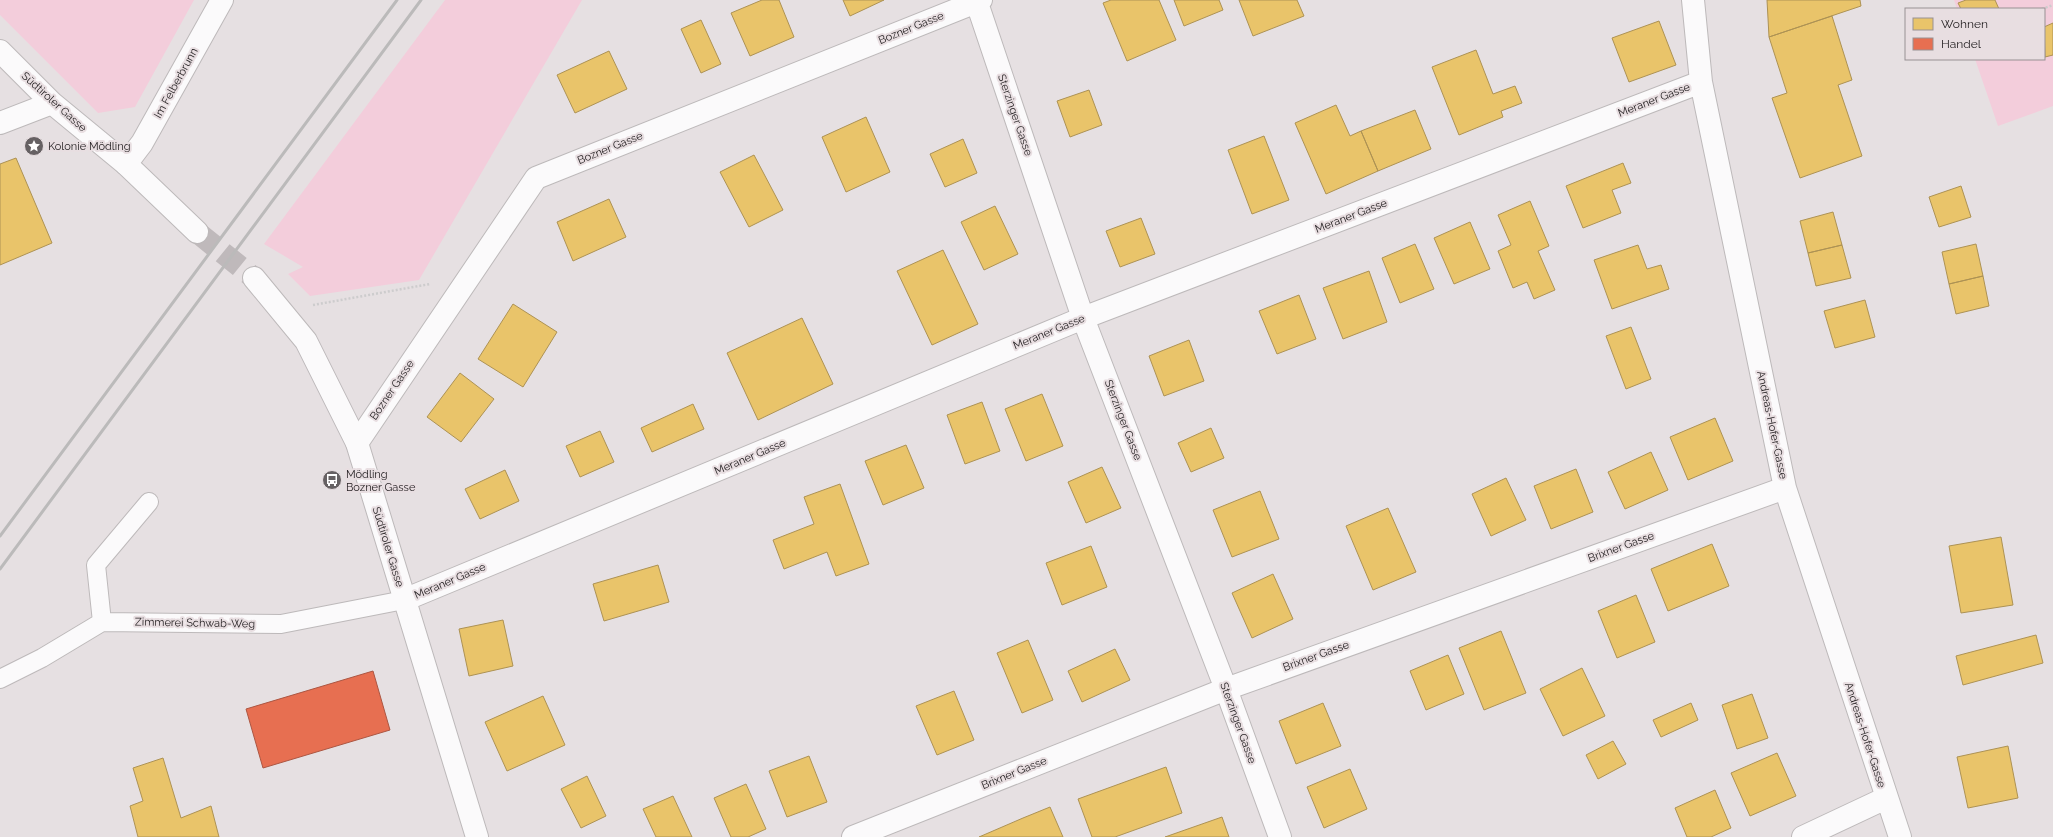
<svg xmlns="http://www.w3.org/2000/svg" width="2053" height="837" font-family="Raleway,sans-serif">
	<rect width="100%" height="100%" fill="#e6e0e2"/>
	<path fill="#f3cddb" d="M0 0H194L135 107 98 113 0 15Z
		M445 0H582L419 280 310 296 288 274 303 267 264 244Z
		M1954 0H2053V106L1998 126 1975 59H2044V9H1957Z"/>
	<path fill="#e9c46a" stroke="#ad9254" d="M762 0H779L794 37 750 56 731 13Z
		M843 0H884L850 16Z
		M1111 0H1159L1176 40 1127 61 1103 3Z
		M1174 0H1219L1223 10 1184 26Z
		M1239 0H1297L1304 16 1253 36Z
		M1767 0H1860L1861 6 1769 37Z
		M1966 0H1995L1999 9H1961L1958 3Z
		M1832 16 1852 80 1838 85 1862 156 1800 178 1772 98 1787 93 1769 37Z
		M701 20 721 64 701 73 681 29Z
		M1659 21 1676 65 1629 82 1612 38Z
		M2053 23V55L2045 57 2044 27Z
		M1476 50 1493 94 1515 86 1522 103 1501 111 1503 117 1459 135 1432 67Z
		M609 51 627 89 575 113 557 75Z
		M1089 90 1102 125 1070 137 1057 101Z
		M1336 105 1350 136 1361 131 1378 171 1326 194 1295 123Z
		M1415 110 1431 149 1378 171 1361 131Z
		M866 117 890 172 846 192 822 137Z
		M1264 136 1289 200 1252 214 1228 150Z
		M963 139 977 173 945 187 930 154Z
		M754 155 783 210 749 227 720 172Z
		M16 158 52 243 0 265V164Z
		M1623 163 1631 183 1612 190 1621 213 1583 228 1566 186Z
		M1961 186 1971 217 1939 227 1929 197Z
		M609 199 626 237 573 261 557 222Z
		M1530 201 1549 246 1538 251 1555 290 1534 299 1527 282 1513 288 1498 251 1511 245 1498 215Z
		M995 206 1018 254 984 270 961 222Z
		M1833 212 1842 245 1808 253 1800 221Z
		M1141 218 1155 254 1120 267 1106 231Z
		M1470 222 1490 269 1454 284 1434 238Z
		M1415 244 1434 289 1400 303 1382 258Z
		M1976 244 1983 276 1949 284 1942 252Z
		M1638 245 1647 269 1661 265 1669 289 1612 309 1594 260Z
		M1842 245 1851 278 1816 286 1808 253Z
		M943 250 978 324 932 345 897 271Z
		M1369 271 1387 322 1343 339 1323 288Z
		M1983 276 1989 306 1956 314 1949 284Z
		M1299 295 1316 339 1277 354 1259 311Z
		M1865 300 1875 337 1835 348 1824 311Z
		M513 304 557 332 523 387 478 359Z
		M802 318 833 384 758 420 727 353Z
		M1631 327 1651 379 1626 389 1606 336Z
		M1189 340 1204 381 1164 396 1149 356Z
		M460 373 494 399 461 442 427 417Z
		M1042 394 1063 446 1026 461 1005 409Z
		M982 402 1000 451 965 464 947 415Z
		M693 404 704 429 652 452 641 428Z
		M1715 418 1733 461 1688 480 1670 437Z
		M1211 428 1224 458 1191 472 1178 443Z
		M600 431 614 462 580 477 566 446Z
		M906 445 924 488 883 505 865 461Z
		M1651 452 1668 490 1625 509 1608 472Z
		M1102 467 1121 508 1086 523 1068 482Z
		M1576 469 1593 512 1551 529 1534 486Z
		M505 470 519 501 480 519 465 489Z
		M1506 478 1526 520 1491 536 1472 494Z
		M840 484 869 564 836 576 827 552 784 569 773 540 814 524 804 497Z
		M1260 491 1279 539 1232 557 1213 510Z
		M1388 508 1416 572 1373 590 1346 526Z
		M2001 537 2013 605 1961 613 1949 546Z
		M1712 544 1729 586 1668 611 1651 569Z
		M1091 546 1107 587 1062 605 1046 563Z
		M658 565 669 602 604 621 593 584Z
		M1273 574 1293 619 1252 638 1232 593Z
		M1636 595 1655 642 1617 658 1598 611Z
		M503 620 513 666 469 676 459 629Z
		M1501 631 1526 693 1484 710 1459 648Z
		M2036 635 2043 663 1963 685 1956 656Z
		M1028 640 1053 700 1022 713 997 653Z
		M1115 649 1130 680 1082 702 1068 671Z
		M1448 655 1464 694 1426 710 1410 671Z
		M1582 668 1605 716 1563 736 1540 689Z
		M954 691 974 740 937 755 916 706Z
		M1752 694 1768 738 1737 749 1722 705Z
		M543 696 565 745 507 771 485 722Z
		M1323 703 1341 746 1296 764 1279 721Z
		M1691 703 1698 720 1661 737 1653 720Z
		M1613 741 1626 764 1598 779 1586 755Z
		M2008 746 2018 798 1968 808 1957 757Z
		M1777 753 1796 796 1750 816 1731 773Z
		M809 756 827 802 787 817 769 771Z
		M163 758 181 818 211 806 219 837H138L130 806 143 801 133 768Z
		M1166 767 1182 813 1115 837H1092L1078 799Z
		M1350 769 1367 809 1324 828 1307 787Z
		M587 776 606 816 581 828 561 789Z
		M746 784 766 829 748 837H731L714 798Z
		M1715 790 1731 828 1711 837H1687L1675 808Z
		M673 796 692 837H656L643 809Z
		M1050 807 1063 837H979L1023 818Z
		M1222 817 1229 837H1165Z"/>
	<path fill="#e76f51" stroke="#ac5642" d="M373 671 390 730 263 768 246 709Z"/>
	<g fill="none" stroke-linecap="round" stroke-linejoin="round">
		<path stroke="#bfb9bb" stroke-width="22" stroke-dasharray="22 11" stroke-linecap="butt" d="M197 232 254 278"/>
		<defs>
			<path id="service" d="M102 622 96 565 149 502
				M0 679 42 658 102 622 281 624 404 600"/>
			<path id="minor" d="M976 0 1083 318 1226 689 1280 837
				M1693 0 1701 82 1785 488 1900 837
				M0 51 52 103 126 164
				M0 123 52 103
				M357 443 536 178 981 0
				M404 600 1083 318 1701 82
				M853 837 1226 689 1785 488
				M1803 837 1886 798"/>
			<path id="tertiary" d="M197 232 126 164 142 143 222 0
				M254 278 306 341 357 443 477 837"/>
		</defs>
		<use href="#service" stroke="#bdb9ba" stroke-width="20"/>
		<use href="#minor" stroke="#bdb9ba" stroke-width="24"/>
		<use href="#tertiary" stroke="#bdb9ba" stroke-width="24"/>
		<path stroke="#cdcccd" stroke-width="2.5" stroke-dasharray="2 2" stroke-linecap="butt" d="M2042 9 2053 5
			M313 305 430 284"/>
		<use href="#service" stroke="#fbfafb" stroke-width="18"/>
		<use href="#minor" stroke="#fbfafb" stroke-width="22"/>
		<use href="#tertiary" stroke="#fbfafb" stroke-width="22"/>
		<path stroke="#bbbaba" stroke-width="3" d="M0 536 397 0
			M0 569 421 0"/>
	</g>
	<defs>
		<symbol id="sight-disc" viewBox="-11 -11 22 22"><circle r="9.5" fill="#666163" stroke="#e8dee1"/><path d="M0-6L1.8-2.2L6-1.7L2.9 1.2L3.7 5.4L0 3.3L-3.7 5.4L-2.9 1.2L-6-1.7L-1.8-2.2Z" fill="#fff"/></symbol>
		<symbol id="bus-disc" viewBox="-11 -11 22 22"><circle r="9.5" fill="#666163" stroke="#e8dee1"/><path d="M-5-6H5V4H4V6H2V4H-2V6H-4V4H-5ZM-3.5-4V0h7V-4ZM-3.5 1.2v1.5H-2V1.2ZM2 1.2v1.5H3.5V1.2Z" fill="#fff"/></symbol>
	</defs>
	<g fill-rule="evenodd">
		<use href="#sight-disc" x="23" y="135" width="22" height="22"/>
		<use href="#bus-disc" x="321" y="469" width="22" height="22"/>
	</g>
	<g text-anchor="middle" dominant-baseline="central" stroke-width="4" stroke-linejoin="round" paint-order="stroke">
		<g font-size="11" fill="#211d1f" stroke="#e8dee1">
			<text transform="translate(911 28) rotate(-22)">Bozner Gasse</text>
			<text transform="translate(176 83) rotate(-61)">Im Felberbrunn</text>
			<text transform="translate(1654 100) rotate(-21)">Meraner Gasse</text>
			<text transform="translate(54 102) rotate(42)">Südtiroler Gasse</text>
			<text transform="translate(1015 115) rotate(71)">Sterzinger Gasse</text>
			<text transform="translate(610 148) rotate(-22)">Bozner Gasse</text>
			<text transform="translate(1351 216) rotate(-21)">Meraner Gasse</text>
			<text transform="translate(1049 332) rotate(-22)">Meraner Gasse</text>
			<text transform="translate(392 390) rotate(-56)">Bozner Gasse</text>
			<text transform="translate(1123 420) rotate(69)">Sterzinger Gasse</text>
			<text transform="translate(1772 425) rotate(78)">Andreas-Hofer-Gasse</text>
			<text transform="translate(750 457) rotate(-23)">Meraner Gasse</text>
			<text transform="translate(388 547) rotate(73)">Südtiroler Gasse</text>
			<text transform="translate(1621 547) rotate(-20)">Brixner Gasse</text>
			<text transform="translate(450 581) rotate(-23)">Meraner Gasse</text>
			<text transform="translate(195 623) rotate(1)">Zimmerei Schwab-Weg</text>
			<text transform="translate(1316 656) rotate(-20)">Brixner Gasse</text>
			<text transform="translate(1238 723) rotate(70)">Sterzinger Gasse</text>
			<text transform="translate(1865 735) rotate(72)">Andreas-Hofer-Gasse</text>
			<text transform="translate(1014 773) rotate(-22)">Brixner Gasse</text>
		</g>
		<g font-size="11" fill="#211d1f" stroke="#e8dee1" text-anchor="start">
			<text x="48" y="146">Kolonie Mödling</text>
			<text x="346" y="474">Mödling<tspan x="346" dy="13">Bozner Gasse</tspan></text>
		</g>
	</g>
	<rect x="1905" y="8" width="140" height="52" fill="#e8dee1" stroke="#989193"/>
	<rect x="1913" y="18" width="20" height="12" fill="#e9c46a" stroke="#989193"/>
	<text x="1941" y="28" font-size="12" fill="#211d1f">Wohnen</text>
	<rect x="1913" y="38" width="20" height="12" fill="#e76f51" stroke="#989193"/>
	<text x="1941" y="48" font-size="12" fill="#211d1f">Handel</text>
</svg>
